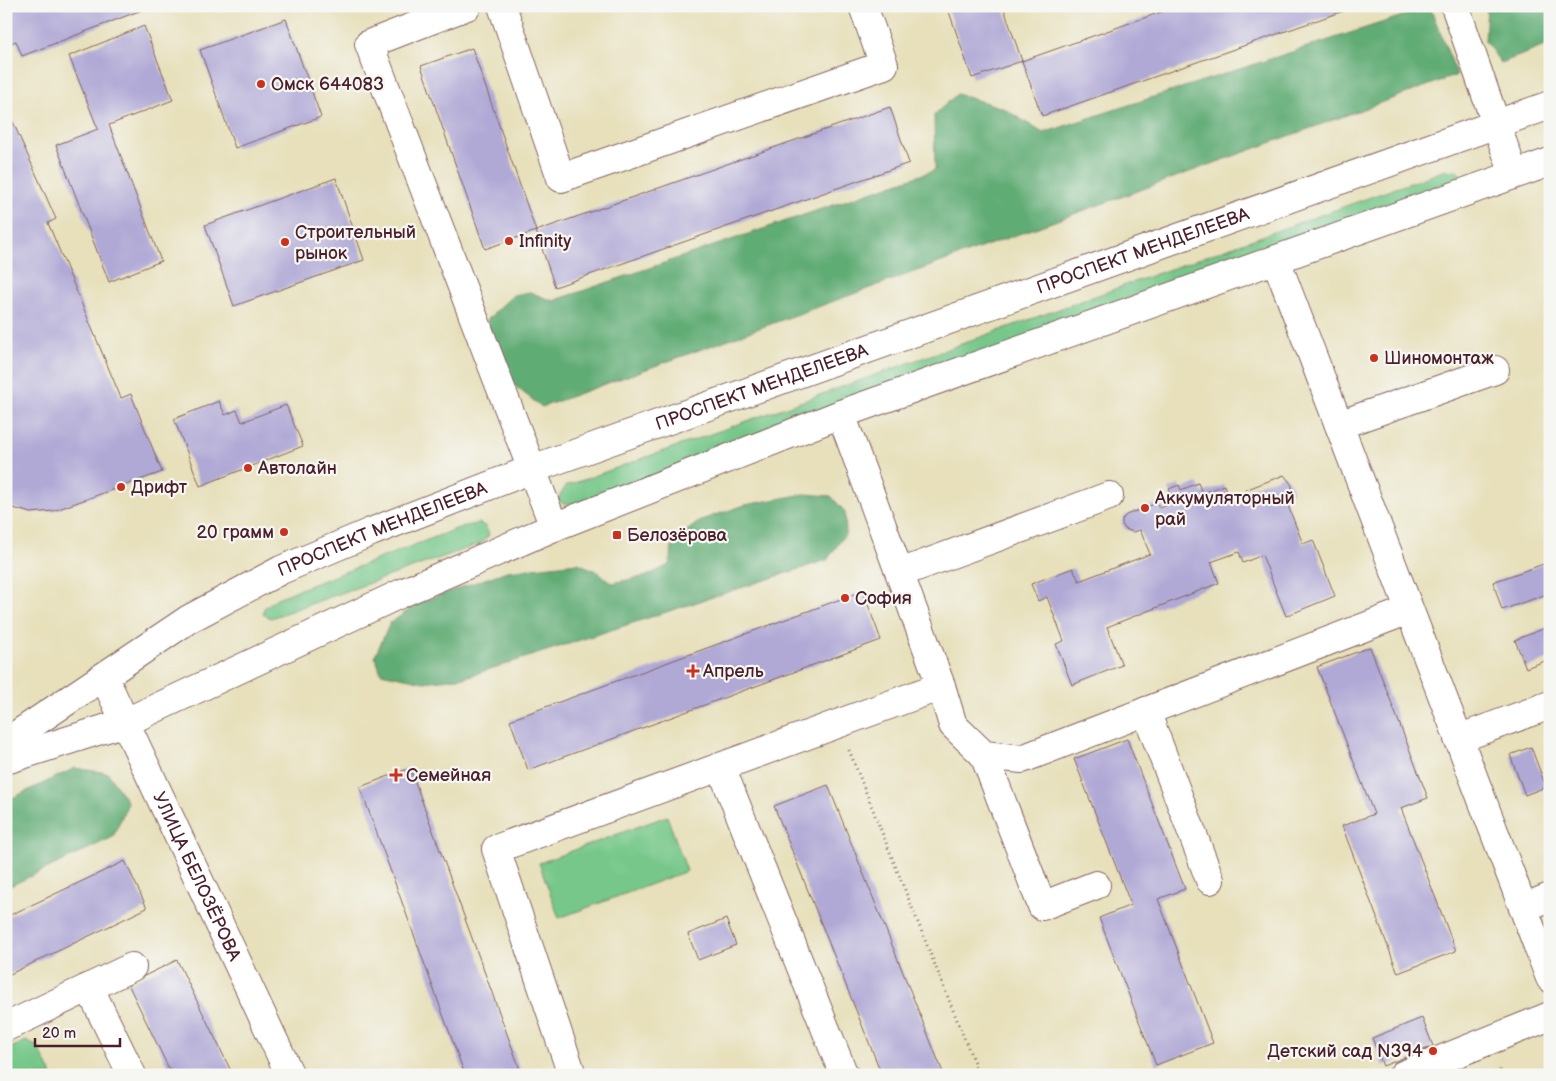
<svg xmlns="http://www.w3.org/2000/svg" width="1556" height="1081" font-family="'Balsamiq Sans',sans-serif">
	<rect width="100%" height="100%" fill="#f6f6f2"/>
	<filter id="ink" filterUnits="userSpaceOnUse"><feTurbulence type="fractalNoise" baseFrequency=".02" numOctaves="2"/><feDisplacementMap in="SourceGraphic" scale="10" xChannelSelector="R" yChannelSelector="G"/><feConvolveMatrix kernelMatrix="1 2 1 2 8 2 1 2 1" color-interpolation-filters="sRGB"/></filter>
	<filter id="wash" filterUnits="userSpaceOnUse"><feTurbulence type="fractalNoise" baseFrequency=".0096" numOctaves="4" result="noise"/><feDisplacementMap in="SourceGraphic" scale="20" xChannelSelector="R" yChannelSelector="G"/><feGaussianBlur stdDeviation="1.12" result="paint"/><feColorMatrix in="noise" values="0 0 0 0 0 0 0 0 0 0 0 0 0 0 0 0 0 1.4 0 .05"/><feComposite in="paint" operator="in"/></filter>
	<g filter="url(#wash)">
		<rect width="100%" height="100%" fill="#e7e0bb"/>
		<path fill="#76c789" stroke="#60735a" d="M1446 170 1457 171 1462 178 1460 184 575 504H563L558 500 560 495 566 486Z
			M479 523 486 527 489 535 482 543 271 618 263 614 264 608 277 598 461 527Z
			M667 816 687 871 559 918 539 863Z
			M26 1041 38 1047 52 1075H6V1050Z"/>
		<path fill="#60ac75" stroke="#556650" d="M1487 6H1550V44L1501 63 1485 41Z
			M1430 7 1457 75 542 407 516 387 494 352 487 320 513 295 530 292 553 301 935 170 934 115 957 94 1003 108 1043 133Z
			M804 494 831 496 845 512 846 533 827 560 466 677 424 682 381 673 375 656 390 623 421 602 507 571 578 563 596 571 612 583 647 576 669 565 673 542 701 520 745 505Z
			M75 768 108 773 128 803 113 837 6 888V801Z"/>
		<g id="blocks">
			<path fill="#b0a9d6" d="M6 6H152L22 56 16 41 6 45Z
				M947 6H1003L1022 61 972 78Z
				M1178 6H1355V7L1042 116 1022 61Z
				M286 19 321 117 235 148 200 50Z
				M144 26 173 100 109 125 161 261 109 282 56 145 98 129 69 56Z
				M472 48 536 231 485 249 421 66Z
				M890 107 909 163 555 287 536 231Z
				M13 122 56 219 48 223 121 398 131 394 162 472 53 511 31 513 6 506V125Z
				M336 178 364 260 234 306 205 225Z
				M219 401 225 415 237 410 242 422 286 405 303 446 200 486 174 419Z
				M1284 475 1292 485V491L1285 498 1303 544 1313 540 1335 596 1286 616 1262 555 1243 563 1239 552 1211 562 1219 583 1107 627 1122 665 1072 685 1056 644 1064 641 1047 597 1038 601 1031 584 1073 568 1079 581 1150 554 1140 530 1133 532 1125 529 1122 524V520L1126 515 1157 503 1159 508 1174 502 1169 489 1179 485 1181 490 1198 483 1202 493 1224 485 1231 503 1248 497 1245 490Z
				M1549 562 1550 593 1502 610 1493 582Z
				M863 591 881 640 528 770 510 720Z
				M1550 626V659L1526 668 1515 640Z
				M1370 647 1428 798 1401 808 1456 951 1398 973 1342 826 1374 814 1317 667Z
				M1127 739 1185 889 1158 899 1213 1043 1156 1065 1099 918 1131 905 1074 759Z
				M1531 747 1546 787 1525 795 1510 755Z
				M410 768 522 1075H465L360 787Z
				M828 785 944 1075H882L774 806Z
				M125 861 147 908 6 976V917Z
				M726 919 736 945 698 960 688 934Z
				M177 960 233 1075H172L128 984Z
				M1422 1018 1433 1046 1383 1066 1372 1038Z"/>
		</g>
	</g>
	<g filter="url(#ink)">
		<use href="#blocks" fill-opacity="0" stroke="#81635d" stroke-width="1"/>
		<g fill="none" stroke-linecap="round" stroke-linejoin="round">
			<defs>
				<g id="minor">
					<path d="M467 6 369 44 554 527"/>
					<path d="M502 6 561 178 884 65 863 6"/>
					<path d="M1455 6 1496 124"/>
					<path d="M1276 260 1550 978"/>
					<path d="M841 414 941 686 953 725 984 755 1022 759 1409 610"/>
					<path d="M1339 425 1495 370"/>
					<path d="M900 573 1109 496"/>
					<path id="s1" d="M104 677 290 1075"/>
					<path d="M1146 711 1210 880"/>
					<path d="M1458 739 1550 705"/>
					<path d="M984 755 1042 906 1096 885"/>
					<path d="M721 767 844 1075"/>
					<path d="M1523 908 1550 897"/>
					<path d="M89 987 132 1075"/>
					<path d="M6 1027 132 967"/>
					<path d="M572 1075 496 849 941 686"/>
					<path d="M1403 1075 1550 1016"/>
				</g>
				<g id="major">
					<path d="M1496 124 1514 174"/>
					<path id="s2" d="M6 742 189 619 281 570 371 532 532 469 1550 105"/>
					<path d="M6 760 126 722 402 593 554 527 841 414 1550 162"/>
				</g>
			</defs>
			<use href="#minor" stroke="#81635d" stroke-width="30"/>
			<use href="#major" stroke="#81635d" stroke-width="30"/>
			<path stroke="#81635d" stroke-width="3" stroke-dasharray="1 4" stroke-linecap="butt" d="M849 750 979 1075
				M1498 1075 1502 1066"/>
			<use href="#minor" stroke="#fff" stroke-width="28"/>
			<use href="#major" stroke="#fff" stroke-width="28"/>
		</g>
	</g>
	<g fill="#c8321e" stroke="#f6f6f2" stroke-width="2">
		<circle cx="261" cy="84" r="5"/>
		<circle cx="509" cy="241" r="5"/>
		<circle cx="285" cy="242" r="5"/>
		<circle cx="1374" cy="358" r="5"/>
		<circle cx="248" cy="468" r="5"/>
		<circle cx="121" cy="487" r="5"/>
		<circle cx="1145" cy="508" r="5"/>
		<circle cx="284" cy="532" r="5"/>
		<rect x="612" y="530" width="10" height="10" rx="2.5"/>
		<circle cx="845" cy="598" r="5"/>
		<path d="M690.5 663.5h5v5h5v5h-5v5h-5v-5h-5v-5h5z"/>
		<path d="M393.5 767.5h5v5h5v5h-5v5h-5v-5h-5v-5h5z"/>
		<circle cx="1433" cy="1051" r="5"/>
	</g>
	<g text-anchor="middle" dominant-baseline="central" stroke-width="4.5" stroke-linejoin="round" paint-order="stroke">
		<g font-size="18" fill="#4a1f2b" stroke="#f6f6f2" text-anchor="start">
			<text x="271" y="84">Омск 644083</text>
			<text x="295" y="232">Строительный<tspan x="295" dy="21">рынок</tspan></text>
			<text x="519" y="241">Infinity</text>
			<text x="1384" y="358">Шиномонтаж</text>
			<text x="258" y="468">Автолайн</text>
			<text x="131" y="487">Дрифт</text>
			<text x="1155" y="498">Аккумуляторный<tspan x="1155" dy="21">рай</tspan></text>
			<text x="274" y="532" text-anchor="end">20 грамм</text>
			<text x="627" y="535">Белозёрова</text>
			<text x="855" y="598">София</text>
			<text x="703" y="671">Апрель</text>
			<text x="406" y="775">Семейная</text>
			<text x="1423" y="1051" text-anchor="end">Детский сад N394</text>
		</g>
		<g font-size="18" fill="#4a1f2b" stroke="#f6f6f2">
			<text stroke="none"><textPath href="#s2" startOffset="1244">ПРОСПЕКТ МЕНДЕЛЕЕВА</textPath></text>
			<text stroke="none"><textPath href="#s2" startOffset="839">ПРОСПЕКТ МЕНДЕЛЕЕВА</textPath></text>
			<text stroke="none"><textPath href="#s2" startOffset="434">ПРОСПЕКТ МЕНДЕЛЕЕВА</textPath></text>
			<text stroke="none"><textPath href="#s1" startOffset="220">УЛИЦА БЕЛОЗЁРОВА</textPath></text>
		</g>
	</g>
	<rect width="1556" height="1081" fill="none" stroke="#f6f6f2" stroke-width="25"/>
	<path d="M35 1038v8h85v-8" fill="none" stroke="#4a1f2b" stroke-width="2.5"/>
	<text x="42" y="1038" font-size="15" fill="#4a1f2b" stroke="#f6f6f2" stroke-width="4" paint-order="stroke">20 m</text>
</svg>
